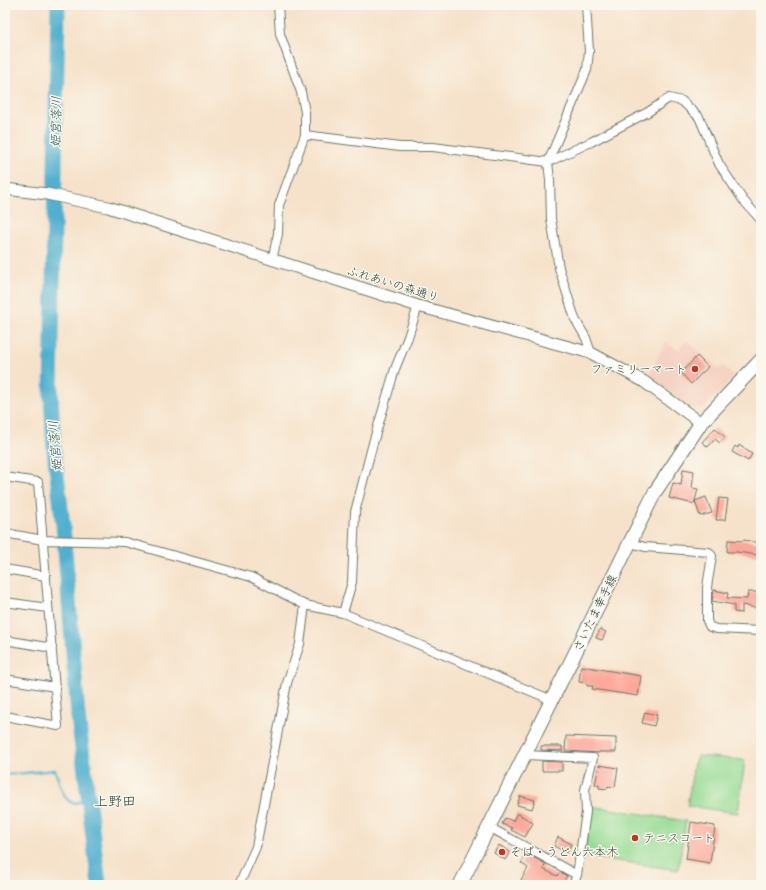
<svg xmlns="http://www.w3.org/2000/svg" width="766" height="890" font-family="'Comic Neue','Klee One',sans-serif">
	<rect width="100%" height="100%" fill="#fbf7ec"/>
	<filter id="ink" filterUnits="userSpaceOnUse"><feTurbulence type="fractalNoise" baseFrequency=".025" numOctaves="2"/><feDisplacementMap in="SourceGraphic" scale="8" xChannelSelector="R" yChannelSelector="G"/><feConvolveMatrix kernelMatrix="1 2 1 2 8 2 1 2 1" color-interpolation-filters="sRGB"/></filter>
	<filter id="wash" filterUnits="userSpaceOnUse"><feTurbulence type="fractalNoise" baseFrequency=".012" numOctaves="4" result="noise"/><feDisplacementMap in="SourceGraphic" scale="16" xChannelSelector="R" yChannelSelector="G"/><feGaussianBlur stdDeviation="0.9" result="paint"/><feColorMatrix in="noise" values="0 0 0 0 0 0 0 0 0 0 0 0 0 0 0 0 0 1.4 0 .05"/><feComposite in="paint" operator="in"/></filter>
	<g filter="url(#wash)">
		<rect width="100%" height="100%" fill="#f6e2ca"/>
		<path fill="#f5d2c3" d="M687 340 719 369 723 366 734 376 703 409 691 408 648 378 666 342 678 350Z"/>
		<path fill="#97db94" stroke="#5b8c64" d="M698 756 745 760 738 813 687 806 694 763Z
			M591 806 686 821 678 870 584 856Z"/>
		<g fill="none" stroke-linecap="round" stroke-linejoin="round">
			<path stroke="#51b0cf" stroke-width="2.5" d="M5 775 55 770C58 778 63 801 73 803 77 803 84 801 89 800"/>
			<path stroke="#51b0cf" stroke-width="15" d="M58 5 51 395 54 450 63 525 78 716 99 885"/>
		</g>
		<g id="blocks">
			<path fill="#fba799" d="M697 356 708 367 691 384 681 373Z
				M715 428 725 437 720 443 715 439 708 447 702 442Z
				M739 445 752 454 748 461 732 452 735 446 738 448Z
				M683 469 694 471 692 488 698 489 695 501 706 497 712 513 700 516 695 501 694 504 669 498 673 483 681 485Z
				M719 498 728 499 725 520H716Z
				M728 540 743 541 744 540 760 543 758 555 737 552H727Z
				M714 590 728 593 727 598 747 599 748 592H761L760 606 756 605V608L742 605V613L734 612V605L712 601Z
				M600 629 606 632 602 640 596 638Z
				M581 666 641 676 638 696 592 689 593 686H587V683L579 682Z
				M645 712 657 715 654 726 642 723Z
				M566 736 616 738V752H599V753L565 751Z
				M541 746H562V751L541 750Z
				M542 761 562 762V771H542Z
				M599 765 618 768 615 787 608 786 607 789 599 788V785H595Z
				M520 796 535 800 532 809 517 805Z
				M517 813 533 823 525 837 511 830 512 828 502 824 505 818 513 821Z
				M691 822 715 826 710 863 686 859Z
				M558 837 571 844 567 853 554 846Z
				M499 845 510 852 505 860 494 853Z
				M527 854 546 864 543 869 557 876 560 872 567 876 562 885H518L528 868 521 863Z"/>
		</g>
	</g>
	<g filter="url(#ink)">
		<use href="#blocks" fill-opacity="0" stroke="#6a7768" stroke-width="1"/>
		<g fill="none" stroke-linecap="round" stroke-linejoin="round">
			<defs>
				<path id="minor" d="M586 5 589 51 587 70 548 162 550 180 551 219 559 268 575 319 586 338 591 353
					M305 135 400 147H433L548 162 591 142 648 112 669 98 682 101 699 117 719 164 743 200 761 220
					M272 260 278 234 279 205 305 135V112L301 92 280 34 278 5
					M5 477 38 482 58 726 5 716
					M5 533 43 540 125 542 251 577 305 605 343 613 552 700
					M630 543 645 547 709 552 712 556 707 587V621L710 627 717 629 761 631
					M5 569 46 576
					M5 602 48 608
					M343 613 352 582 355 512 373 443 395 369 408 337 418 306
					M5 640 52 648
					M5 679 55 687
					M525 755 593 758 585 790 586 812 577 875 573 885
					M489 827 577 875
					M239 885 256 847 287 683 300 644 305 605"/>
				<path id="tertiary" d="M5 189 47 194 108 207 418 306 591 353 643 381 701 423"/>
				<path id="primary" d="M460 885 655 492 701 423 761 360"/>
			</defs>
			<use href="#minor" stroke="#6a7768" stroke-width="10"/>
			<use href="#tertiary" stroke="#6a7768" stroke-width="13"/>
			<use href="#primary" stroke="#6a7768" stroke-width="15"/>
			<use href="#minor" stroke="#fff" stroke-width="8"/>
			<use href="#tertiary" stroke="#fff" stroke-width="11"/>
			<use href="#primary" stroke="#fff" stroke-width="13"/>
		</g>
	</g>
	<g fill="#c8321e" stroke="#fbf7ec" stroke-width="1.5">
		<circle cx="695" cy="369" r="4"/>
		<circle cx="635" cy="838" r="4"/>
		<circle cx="502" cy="852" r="4"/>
	</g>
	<g text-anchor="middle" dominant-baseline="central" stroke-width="3" stroke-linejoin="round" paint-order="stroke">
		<g font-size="12" fill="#1f3d34" stroke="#fbf7ec">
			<text transform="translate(393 284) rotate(17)">ふれあいの森通り</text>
			<text transform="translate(595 613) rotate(-64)">さいたま幸手線</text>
		</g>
		<g font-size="12" fill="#1f3d34" stroke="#fbf7ec" text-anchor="start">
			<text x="687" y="369" text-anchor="end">ファミリーマート</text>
			<text x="643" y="838">テニスコート</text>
			<text x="510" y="852">そば・うどん六本木</text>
		</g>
		<g font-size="13" font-style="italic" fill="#2e6062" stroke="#fbf7ec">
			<text transform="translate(56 122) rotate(-89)">姫宮落川</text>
			<text transform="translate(55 446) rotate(-95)">姫宮落川</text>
		</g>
		<g font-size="14" fill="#1f3d34" stroke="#fbf7ec">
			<text x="115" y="801">上野田</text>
		</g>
	</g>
	<rect width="766" height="890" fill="none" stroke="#fbf7ec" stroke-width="20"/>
</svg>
